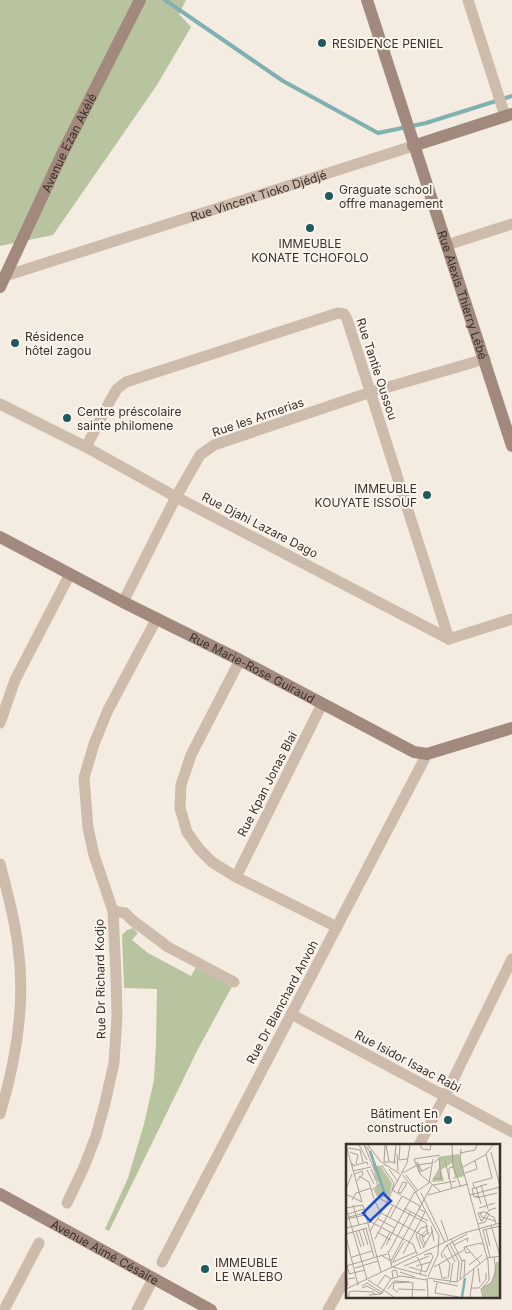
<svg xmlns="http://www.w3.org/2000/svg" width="512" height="1310" font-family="Inter,sans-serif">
	<rect width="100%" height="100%" fill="#f4ebe1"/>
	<path fill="#b8c4a0" d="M0 0H186L179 14 191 27 157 85 53 235 0 246Z
		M133 928 138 933 132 940 148 953 191 976 198 964 234 983 198 1049 109 1231 105 1229 128 1178 144 1124 154 1080 156 1043 157 989 124 988 122 935 127 930Z"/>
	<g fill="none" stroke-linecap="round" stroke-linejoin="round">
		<path stroke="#7fb0b2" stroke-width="4" d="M165 0 283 81 378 133 426 123 512 96"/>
		<g stroke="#cdbbac" stroke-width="11">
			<path d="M468 0 505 116"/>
			<path d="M447 245 512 224"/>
			<path id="s1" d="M5 276 413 146"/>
			<path d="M0 404 86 447 176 497 449 639 512 619"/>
			<path d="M86 447 111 399 117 389 126 382 338 313 344 314 347 319 449 639"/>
			<path d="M123 602 176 497 200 455 214 445 371 392 485 359"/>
			<path d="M240 660 191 755 181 785 180 808 187 832 199 849 212 862 236 877 337 927"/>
			<path d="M0 723 15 680 70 574"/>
			<path d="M0 864C7 891 15 919 18 947 26 1003 16 1061 0 1114"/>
			<path d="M236 877 322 704"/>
			<path d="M113 911 125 913 132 920 168 947 234 982"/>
			<path d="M291 1014 512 1132"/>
			<path d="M419 1145 445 1096 512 959"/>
			<path d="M67 1203 84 1167 96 1136 105 1103 114 1063 117 1016 116 976 113 911 94 855 88 828 84 778 94 744 108 710 157 618"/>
			<path d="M162 1262 427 754"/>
			<path d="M4 1310 39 1243"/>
			<path d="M137 1310 153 1279"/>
			<path d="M328 1310 347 1276"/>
		</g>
		<g stroke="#a18a7d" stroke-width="12">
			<path id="s2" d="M367 0C414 149 465 297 512 446"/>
			<path d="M413 146 512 114"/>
			<path id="s3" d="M0 287 63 152 140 0"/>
			<path id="s4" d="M0 537 123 602 240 660 414 752 427 754 512 728"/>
			<path id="s5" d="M0 1194 211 1310"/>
		</g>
	</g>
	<g fill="#1f5a5e" stroke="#fbf5ee" stroke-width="2">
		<circle cx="322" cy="43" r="5"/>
		<circle cx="329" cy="196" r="5"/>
		<circle cx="310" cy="228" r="5"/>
		<circle cx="15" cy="343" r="5"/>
		<circle cx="67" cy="418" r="5"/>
		<circle cx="427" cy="495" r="5"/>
		<circle cx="448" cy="1120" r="5"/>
		<circle cx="205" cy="1269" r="5"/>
	</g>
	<g text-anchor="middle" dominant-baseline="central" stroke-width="4" stroke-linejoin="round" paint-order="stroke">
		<g font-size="12" fill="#3b302b" stroke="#fbf5ee" text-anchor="start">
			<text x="332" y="43">RESIDENCE PENIEL</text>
			<text x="339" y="189">Graguate school<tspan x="339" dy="14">offre management</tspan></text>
			<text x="310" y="243" text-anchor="middle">IMMEUBLE<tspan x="310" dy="14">KONATE TCHOFOLO</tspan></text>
			<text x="25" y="336">Résidence<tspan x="25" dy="14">hôtel zagou</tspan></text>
			<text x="77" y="411">Centre préscolaire<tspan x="77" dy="14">sainte philomene</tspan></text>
			<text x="417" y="488" text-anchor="end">IMMEUBLE<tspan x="417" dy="14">KOUYATE ISSOUF</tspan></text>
			<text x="438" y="1113" text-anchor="end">Bâtiment En<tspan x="438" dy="14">construction</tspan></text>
			<text x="215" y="1262">IMMEUBLE<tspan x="215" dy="14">LE WALEBO</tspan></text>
		</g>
		<g font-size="12" fill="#3b302b" stroke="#fbf5ee">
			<text stroke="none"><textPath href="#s3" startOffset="160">Avenue Ezan Akélé</textPath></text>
			<text stroke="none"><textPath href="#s1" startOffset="266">Rue Vincent Tioko Djédjé</textPath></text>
			<text stroke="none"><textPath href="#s2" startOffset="310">Rue Alexis Thierry Lébé</textPath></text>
			<text transform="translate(377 369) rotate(72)">Rue Tantie Oussou</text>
			<text transform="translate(258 417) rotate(-19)">Rue les Armerias</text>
			<text transform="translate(260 525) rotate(27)">Rue Djahi Lazare Dago</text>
			<text stroke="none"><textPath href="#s4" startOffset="284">Rue Marie-Rose Guiraud</textPath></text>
			<text transform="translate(267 784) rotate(-63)">Rue Kpan Jonas Blai</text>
			<text transform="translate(100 979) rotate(-91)">Rue Dr Richard Kodjo</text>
			<text transform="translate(282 1002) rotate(-62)">Rue Dr Blanchard Anvoh</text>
			<text transform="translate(408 1061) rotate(28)">Rue Isidor Isaac Rabi</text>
			<text stroke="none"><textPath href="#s5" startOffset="120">Avenue Aimé Césaire</textPath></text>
		</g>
	</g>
	<g transform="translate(346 1144)">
		<rect width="154" height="154" fill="#f4ebe1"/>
		<path d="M18 1 22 3 30 22 41 21 35 23 46 39 44 51 34 54 30 51 28 46 33 39 29 34 26 12ZM113 10 119 32 106 35 109 32 106 19 95 26 98 37 85 38 93 24V13L83 14ZM150 118H154V153H137L136 144 146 138Z" fill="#b8c4a0"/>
		<path fill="none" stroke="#7fb0b2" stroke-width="2.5" d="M24 7 39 50M116 153 119 134"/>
		<path fill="none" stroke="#aaa098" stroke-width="1" d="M0 1 16 58M13 1 21 16M18 1 29 27M22 1 34 17 54 30M39 1 38 18H50M40 1 43 17M54 1 53 16 61 15M74 1 76 5 84 6 85 1M106 1 107 23 115 43M2 4 14 6 17 18M115 5 114 15 142 117 143 136 137 143M4 8 12 11 10 20M145 8 154 42M114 9 129 6 131 1M51 10 52 27M94 11 68 15 74 30 95 48M99 17 106 45M6 19 7 22 21 18 22 21M48 20 50 1M36 22 48 39 46 46 55 51M117 23 139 11 147 1M25 25 32 41 26 46M43 25 52 38M21 26 28 40M7 27 25 23M76 27 71 18 74 28 84 23M57 29 71 21 86 19M119 29 131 25 129 17M9 30 16 27 17 30 11 37M57 31 69 47 93 92 92 110 82 133M60 31 71 46M13 32 23 38 28 55M87 34 95 35 93 14 88 19M103 35V24L107 23M57 38 61 39 55 49 52 48ZM87 41 110 37M135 41 142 65M130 43 135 60M128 44 127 39 146 34 140 10M0 45 6 30M45 49 61 19 64 1M75 49 99 98M0 50 16 58M82 51 122 40M124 51 154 43M133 52 128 53 126 45 141 40M33 54 80 79 82 91M130 54 151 49M6 56 10 49 25 44M7 61 13 81M0 64 17 61 35 128M0 64 21 135M58 64 82 77M133 64 149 59M134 69 136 73 149 77M2 70 18 65M3 73 18 69M44 74 56 52 74 62 73 65 79 68M0 75 19 71M32 75 49 84M95 76 102 96M132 80 139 78 143 70M150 80 148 73 145 72 143 70 139 68H138L132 69 135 77 137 76 139 72 140 71 141 69 143 66 150 64M145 81 154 112M85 82 88 97M0 84 25 78 67 100 71 110M20 84 28 113M17 85 22 101M13 86 18 102M137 86 144 113M137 86 154 82M140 86 144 102M10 87 15 103M24 87 35 69 28 56M31 88 45 96M0 90 21 84M0 93 12 141M79 93 52 78 68 49 83 39 87 15M29 95 47 61M105 95 116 117 119 116 118 133M79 100 76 93 83 88M104 100 113 118 111 137M40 101 52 78 35 69 45 50M101 101 109 118M108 101 122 94 121 98M78 103 73 93 82 85M120 103 134 119M77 104 87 86M35 105 44 88M75 105 70 91 75 84 82 82M42 107 46 123M43 108 65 67M125 108 120 109 118 103 135 99 136 101M57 110 79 68M98 110 104 120 102 134M35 111 45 117 86 41M78 111 85 109 87 113 80 128M6 113 26 107M71 113 76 122 74 131M97 114 95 110 101 101 121 90M47 117 58 98M45 119 70 108M93 120 96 134H101M1 121 3 130 19 126M123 121 136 111M0 122 41 110M58 122 83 112M70 122 85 118M47 123 81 132M63 123 80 128M88 123 118 106M9 124 32 117M132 124 134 139M54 128 69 133M47 134 46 127 50 126 52 133M81 134 82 153M82 134 111 138 141 114 154 112M114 135 116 117M22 136 48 153M87 137 112 142M63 138 67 139 66 153M91 139 89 149 113 153M104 139 107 119M32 141 39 131 45 135M2 142 1 135 9 134M16 142 21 139 37 149M16 144 21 142 35 150M125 144H133L140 135V129M0 145 118 89 154 79M42 145 48 137 63 138M52 145 79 146M52 148 47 145 48 139 63 138M23 151 35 150 45 135 55 132 81 136M3 153V148L8 147 27 148 29 151M124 153 128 125M137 153 135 145 145 139 150 129 148 113"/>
		<path fill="#1d4ed8" fill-opacity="0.15" stroke="#1d4ed8" stroke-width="2.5" d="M37 49 45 57 24 77 17 69Z"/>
		<rect width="154" height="154" fill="none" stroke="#3b302b" stroke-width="2.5"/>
	</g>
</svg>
